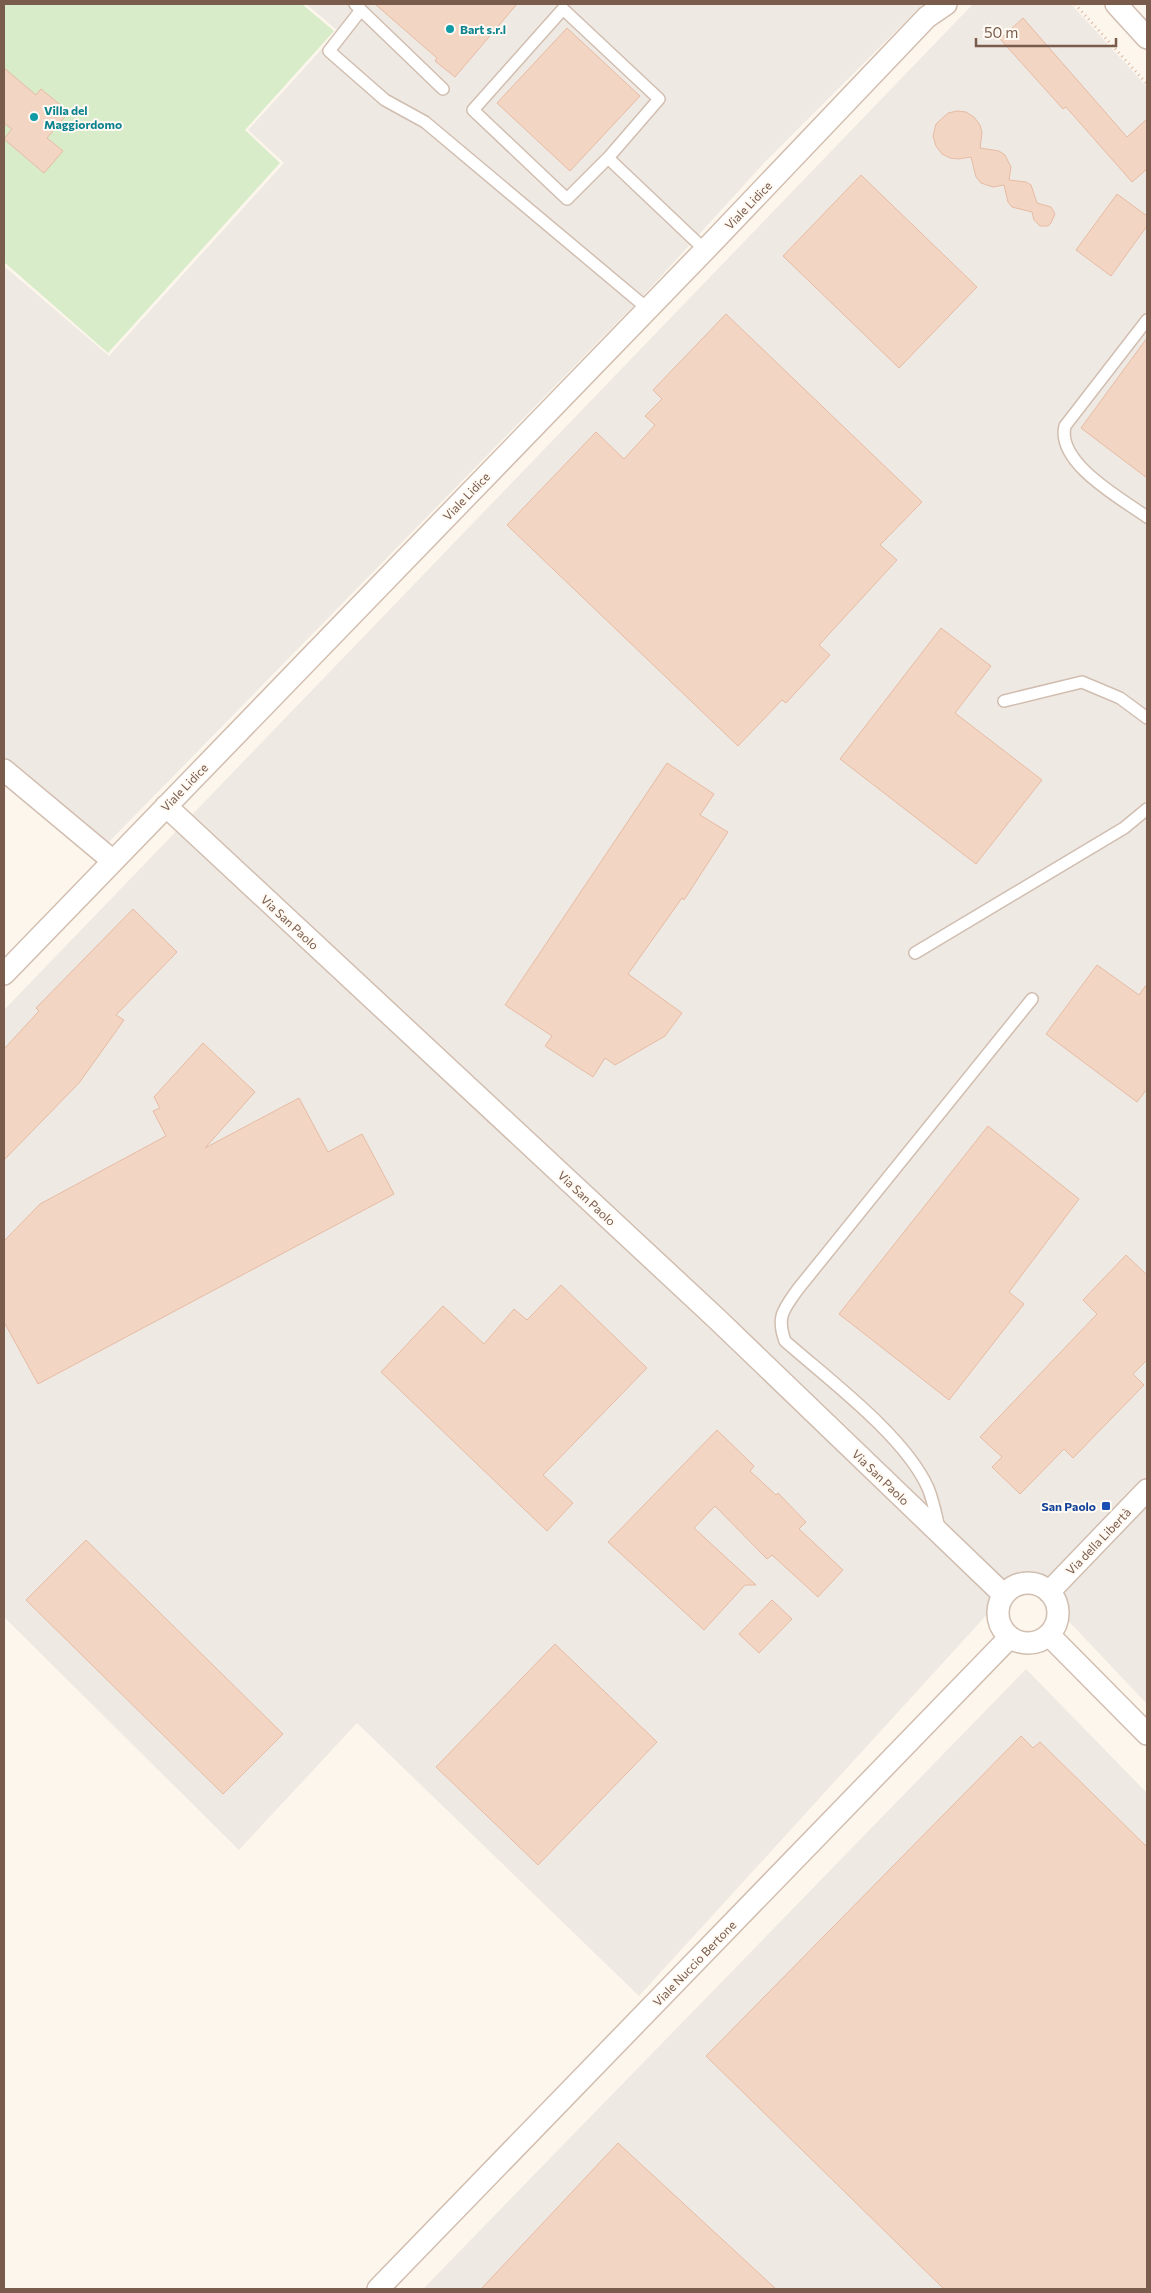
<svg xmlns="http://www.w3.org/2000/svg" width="1151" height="2293" font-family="Commissioner,sans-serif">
	<rect width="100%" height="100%" fill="#fdf6ec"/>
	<path fill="#efe9e4" d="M306 4H923L765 162 645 294 106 845 4 759V266L109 356 284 163 248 130 338 31Z
		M973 4H1071L1147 87V1704L1024 1574 639 1996 357 1723 239 1850 4 1617V1010Z
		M1026 1669 1147 1793V2289H423Z"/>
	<path fill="#d8ecc9" d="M4 4H302L334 31 245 130 280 163 108 353 4 262Z"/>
	<path fill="#f3d5c3" stroke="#e6bba3" d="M375 4H517L455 77 435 61 437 58Z
		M1023 18 1127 137 1147 119V169L1132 182 1066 107 1063 109 1000 39Z
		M567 28 640 96 570 171 497 103Z
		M4 68 36 95 41 89 69 112 47 138 63 151 44 173 4 139 12 129 4 123Z
		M957 111 966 112 974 117 980 125 982 133 980 148 999 151 1005 155 1011 167 1009 180 1026 182 1031 185 1037 203 1051 207 1055 214 1051 223 1048 226H1040L1034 220 1032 212 1012 207 1008 202 1004 185 993 187 981 183 976 177 971 157 958 159 950 158 942 154 936 146 933 136 936 124 948 113Z
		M861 175 977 287 899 368 783 256Z
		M1117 194 1147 216V226L1111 276 1076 250Z
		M726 314 922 502 880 545 897 560 819 645 830 655 786 703 782 700 738 746 507 525 596 432 624 459 655 425 645 416 662 399 653 390Z
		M1147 338V478L1081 428Z
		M941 628 991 666 955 713 1042 780 976 864 840 759Z
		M667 763 714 794 700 815 728 832 684 900 682 898 628 974 682 1013 665 1036 615 1065 605 1058 593 1077 545 1046 552 1036 505 1005Z
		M133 909 177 952 116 1015 124 1020 79 1083 4 1160V1049L39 1011 36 1008Z
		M1097 965 1139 995 1147 984V1089L1137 1102 1046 1034Z
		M203 1043 255 1092 205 1148 299 1098 328 1152 362 1134 394 1194 38 1384 4 1322V1241L40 1204 166 1136 153 1111 160 1108 154 1097Z
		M988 1126 1079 1199 1009 1292 1024 1304 949 1400 839 1314Z
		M1126 1255 1147 1275V1360L1133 1374 1144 1385 1073 1458 1064 1449 1020 1494 992 1467 1002 1457 980 1437 1097 1314 1083 1300Z
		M561 1285 647 1368 543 1475 573 1503 547 1531 381 1372 443 1306 484 1344 514 1309 527 1320Z
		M717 1430 754 1466 750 1471 776 1495 778 1493 806 1522 799 1529 843 1570 818 1597 772 1555 767 1559 715 1506 694 1528 756 1585H745L704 1630 608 1542Z
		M86 1540 283 1734 223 1794 26 1600Z
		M772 1600 792 1619 759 1653 739 1634Z
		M555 1644 657 1742 538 1865 436 1767Z
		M1021 1736 1033 1748 1040 1742 1147 1847V2289H944L706 2056Z
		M618 2143 776 2289H481Z"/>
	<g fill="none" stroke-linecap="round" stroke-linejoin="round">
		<defs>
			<path id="service" d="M355 4 361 10 329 51 385 100 425 122 648 309
				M361 10 443 89
				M608 158 659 99 563 9 473 110 567 199 608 158 705 250
				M1147 320 1065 426C1056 463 1122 499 1147 517
				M1004 701 1082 682 1120 698 1147 718
				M915 953 1124 828 1147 809
				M939 1528C936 1515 933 1500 928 1488 905 1436 828 1379 785 1341 776 1316 784 1309 798 1289L1032 999"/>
			<path id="minor" d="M1116 4 1147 38
				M4 770 113 861
				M166 806 717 1319 1004 1595
				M4 974 705 250 927 17 946 4
				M998 1613a30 30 0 1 1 60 0a30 30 0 1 1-60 0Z
				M1049 1592 1147 1490
				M1049 1635 1147 1734
				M378 2289 1010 1637"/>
		</defs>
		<use href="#service" stroke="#d1beb0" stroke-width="14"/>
		<use href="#minor" stroke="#d1beb0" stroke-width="24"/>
		<path stroke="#d9b8a5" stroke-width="3" stroke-dasharray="1 4" stroke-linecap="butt" d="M1075 4 1147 84"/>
		<use href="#service" stroke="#fff" stroke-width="11"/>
		<use href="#minor" stroke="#fff" stroke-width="21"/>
	</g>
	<g fill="#0f9aa8" stroke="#fffaf3" stroke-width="2">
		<circle cx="450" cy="29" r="5"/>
		<circle cx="34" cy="117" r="5"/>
	</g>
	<rect fill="#1a4fb4" stroke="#fffaf3" stroke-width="2" x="1101" y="1501" width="10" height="10" rx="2.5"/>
	<g text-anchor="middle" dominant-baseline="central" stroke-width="4" stroke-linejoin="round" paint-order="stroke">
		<g font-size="12" font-weight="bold" fill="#0d838f" stroke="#fffaf3" text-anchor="start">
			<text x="460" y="29">Bart s.r.l</text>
			<text x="44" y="110">Villa del<tspan x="44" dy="14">Maggiordomo</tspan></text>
		</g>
		<g font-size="12" fill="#7a5c4d" stroke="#fffaf3">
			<text transform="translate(748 205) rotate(-46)">Viale Lidice</text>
			<text transform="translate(466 496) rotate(-46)">Viale Lidice</text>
			<text transform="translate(184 787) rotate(-46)">Viale Lidice</text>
			<text transform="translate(290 922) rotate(43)">Via San Paolo</text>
			<text transform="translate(587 1198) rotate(43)">Via San Paolo</text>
			<text transform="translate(881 1477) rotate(44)">Via San Paolo</text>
			<text transform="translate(1098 1541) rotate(-46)">Via della Libertà</text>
			<text transform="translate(694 1963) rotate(-46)">Viale Nuccio Bertone</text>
		</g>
		<g font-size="12" font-weight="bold" fill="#164399" stroke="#fffaf3" text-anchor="end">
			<text x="1096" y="1506">San Paolo</text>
		</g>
	</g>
	<rect width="1151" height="2293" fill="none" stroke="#7a5c4d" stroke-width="10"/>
	<path d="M976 38v8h140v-8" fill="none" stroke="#7a5c4d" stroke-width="2.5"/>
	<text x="984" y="38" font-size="15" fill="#7a5c4d" stroke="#fffaf3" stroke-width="4" paint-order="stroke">50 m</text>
</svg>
